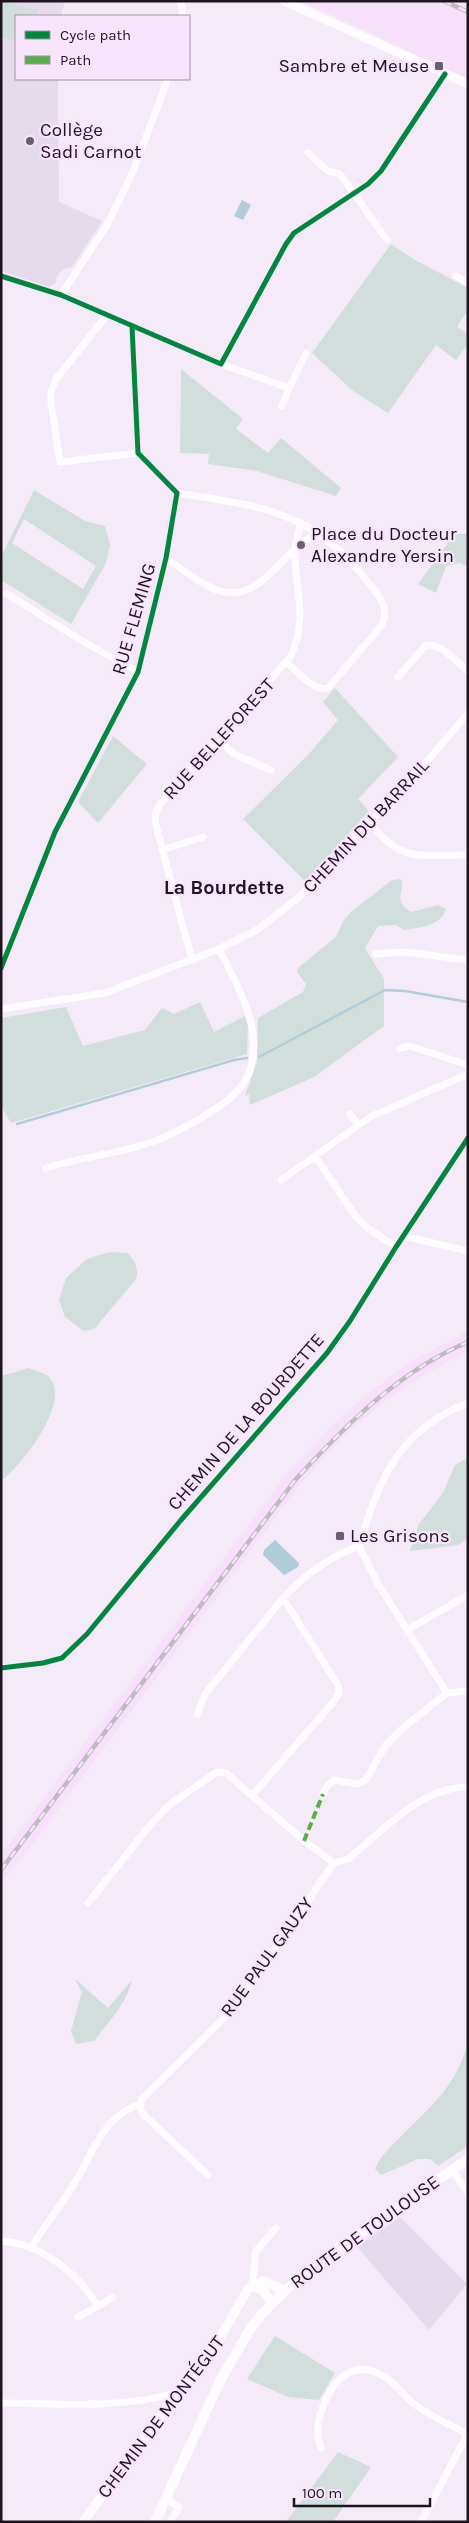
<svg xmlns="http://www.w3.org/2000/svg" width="469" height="2523" font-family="Karla,sans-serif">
	<rect width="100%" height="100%" fill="#f5eaf7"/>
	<path fill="#e4dbec" d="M400 2217 467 2284 429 2330 357 2247Z"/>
	<path fill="#f6e0fa" d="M303 1H468V79Z
		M468 1331V1351L423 1376 381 1404 344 1436 301 1483 26 1853 1 1882V1855L288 1472 334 1424 373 1389 415 1359Z"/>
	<path fill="#e6dbeb" d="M1 1H65L61 16H16V79H58L59 202 102 221 72 267 62 270 57 276 56 282 49 287 1 271Z"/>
	<path fill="#d1dedb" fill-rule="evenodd" d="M1 1 38 10 36 16H16V41L1 37Z
		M391 244 415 260 468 288V310L457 327 468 334V344L456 360 436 345 388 413 353 391 312 353Z
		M181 369 243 419 236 429 268 453 281 438 341 488 336 496 257 471 208 464 209 454 180 453Z
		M34 490 85 521 105 526 110 545 106 563 71 624 1 580V557ZM24 519 96 566 83 589 12 543Z
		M455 534H468V566L459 563 446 566 436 593 418 584Z
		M335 688 398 757 358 799 369 811 306 882 243 819 308 755 338 720 323 702Z
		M113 736 147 764 98 823 78 802Z
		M401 879C405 893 392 900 411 912L438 905 446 909C440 927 420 927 404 930L396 925 378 926 365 948 384 979V1026L314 1077 250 1105 249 1094 245 1096 257 1062 258 1018 303 992 306 984 297 972 299 967 335 938 344 920 351 912 392 880Z
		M200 1002 214 1032 245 1016 248 1026 247 1054 11 1123 1 1106V1018L66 1007 83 1046 145 1030 162 1008 174 1014Z
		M110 1252 128 1253C135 1262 139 1268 136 1279L94 1329 84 1331 65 1317 59 1300 66 1278 87 1259Z
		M29 1368C35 1371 46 1373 50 1378 71 1403 21 1466 1 1481V1376Z
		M468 1458V1538L458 1545 410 1551 419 1524 443 1493 455 1465Z
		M75 1979 108 2008 132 1980C126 2005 109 2021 94 2041L76 2044 71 2031 82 1992Z
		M468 2042V2146L438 2166 430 2159H418L381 2175 375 2169C381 2154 393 2145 404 2133 434 2104 457 2084 468 2042Z
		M275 2336 335 2373 319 2400 288 2397 247 2379Z
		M338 2452 371 2467 333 2522H286Z"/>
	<path fill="#b0cdda" d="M242 200 251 205 243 220 234 216Z
		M275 1540 299 1563 298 1567 284 1575 263 1555 264 1550Z"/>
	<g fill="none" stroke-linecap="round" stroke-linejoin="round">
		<path stroke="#b0cdda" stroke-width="2.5" d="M259 1057 385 990 405 991 468 1002
			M17 1124 234 1060 247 1058"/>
		<path stroke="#fefcfe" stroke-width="7" d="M181 1 183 16
			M308 153 328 171 340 174 387 240
			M1 276 61 295 221 364 286 244 294 233 368 184 381 171 445 74
			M456 276 468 283
			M61 295 107 225 134 169 168 79
			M107 315 56 379 51 392V403L60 462 138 453
			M221 364 289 388 306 353
			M282 406 289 388
			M177 493C259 506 313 510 368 582 379 596 390 606 382 625L328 688C314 692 297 671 287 663
			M166 558C181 568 196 581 212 588 251 606 271 570 296 548 302 543 310 537 317 532
			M7 594 84 642 138 672
			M398 677 425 646C440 641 457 663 468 671
			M218 740 234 754 271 770
			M369 821C400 864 420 854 468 855
			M162 850 203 837
			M376 954 404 952 468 960
			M192 960 155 822 156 812 161 803 291 656C309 614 294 590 295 549 296 540 299 531 301 523
			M1 968 55 832 138 672 166 558 177 493 138 453 132 326
			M1 1009 105 993 219 949 257 930 298 898 429 759 468 713
			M400 1048 410 1046 468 1065
			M350 1114 358 1125
			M46 1168C79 1158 114 1154 146 1144 166 1138 183 1128 201 1118 237 1097 258 1079 253 1033 249 1004 232 976 219 949
			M281 1180 315 1156
			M403 1236 468 1251
			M396 1247 369 1229 356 1217 315 1156 370 1117 468 1074
			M359 1546C379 1480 398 1430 468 1403
			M359 1546 378 1584 447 1693
			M407 1630 468 1595
			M1 1668 43 1663 62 1658 87 1634 181 1520 327 1353 350 1321 396 1247 468 1138
			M197 1714 206 1693 283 1598
			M256 1791 335 1700 339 1693 338 1685 283 1598C303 1576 331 1556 359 1546
			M323 1794 327 1786 334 1780 356 1784 366 1780 385 1746 403 1728 447 1693 468 1691
			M88 1903 147 1829 169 1805 217 1772 226 1773 304 1841 334 1863 348 1859C382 1832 420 1787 468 1787
			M452 2170 468 2193
			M208 2175 143 2114 140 2109 142 2099 222 2020 240 1999 334 1863
			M1 2241C42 2244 77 2273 98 2306L112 2298
			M31 2248C44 2226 61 2206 74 2184 93 2153 102 2117 140 2104
			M252 2285 256 2251 276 2228
			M78 2317 98 2306
			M1 2403C60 2403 121 2410 178 2392
			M321 2448C314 2431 319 2414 327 2397 344 2365 368 2361 395 2385 402 2391 407 2399 414 2404 430 2416 450 2425 468 2434
			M166 2499 179 2507 170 2522
			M421 2522 468 2433"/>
		<path stroke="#fefcfe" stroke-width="9" d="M284 1 468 84
			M252 2285 264 2292 272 2303
			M83 2522 178 2392 208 2359 248 2289 263 2281 284 2290"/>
		<path stroke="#fefcfe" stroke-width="10" d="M155 2522 221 2379 252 2326 272 2303 310 2268 468 2159"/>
		<defs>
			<path id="rail" d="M444 1 468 12
				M1 1870 296 1479C346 1425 399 1371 468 1342"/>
		</defs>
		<use href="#rail" stroke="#bebbbe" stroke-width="4.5"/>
		<use href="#rail" stroke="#f9e4fd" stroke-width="2.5" stroke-dasharray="8" stroke-linecap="butt"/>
		<path stroke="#55b145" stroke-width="4" stroke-dasharray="8 4" stroke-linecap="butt" d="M304 1841 323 1794"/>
		<defs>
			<path id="cycleway" d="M1 276 61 295 221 364 286 244 294 233 368 184 381 171 445 74
				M1 968 55 832 138 672 166 558 177 493 138 453 132 326
				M1 1668 43 1663 62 1658 87 1634 181 1520 327 1353 350 1321 396 1247 468 1138"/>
		</defs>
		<use href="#cycleway" stroke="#f9e4fd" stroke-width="8"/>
		<use href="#cycleway" stroke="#00873e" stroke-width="5"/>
	</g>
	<g fill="#69606b" stroke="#f9e4fd" stroke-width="2">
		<rect x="434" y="61" width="10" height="10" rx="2.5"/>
		<circle cx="30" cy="141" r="5"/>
		<circle cx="301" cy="545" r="5"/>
		<rect x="335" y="1531" width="10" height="10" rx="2.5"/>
	</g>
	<g text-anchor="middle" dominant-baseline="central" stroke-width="4.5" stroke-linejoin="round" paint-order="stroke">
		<g font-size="19" fill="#1e151f" stroke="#f9e4fd" text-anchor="start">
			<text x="429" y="66" text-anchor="end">Sambre et Meuse</text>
			<text x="40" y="130">Collège<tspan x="40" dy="22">Sadi Carnot</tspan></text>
			<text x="311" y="534">Place du Docteur<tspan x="311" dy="22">Alexandre Yersin</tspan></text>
			<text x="350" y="1536">Les Grisons</text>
		</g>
		<g font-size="19" fill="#1e151f" stroke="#f9e4fd">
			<text transform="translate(134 619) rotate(-74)">RUE FLEMING</text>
			<text transform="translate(219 739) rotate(-48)">RUE BELLEFOREST</text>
			<text transform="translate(366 826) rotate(-47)">CHEMIN DU BARRAIL</text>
			<text transform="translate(246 1422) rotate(-49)">CHEMIN DE LA BOURDETTE</text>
			<text transform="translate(267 1957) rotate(-54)">RUE PAUL GAUZY</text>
			<text transform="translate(365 2232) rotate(-36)">ROUTE DE TOULOUSE</text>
			<text transform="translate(161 2417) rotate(-53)">CHEMIN DE MONTÉGUT</text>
		</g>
		<g font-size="20" font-weight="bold" fill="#1e151f" stroke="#f9e4fd">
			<text x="224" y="887">La Bourdette</text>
		</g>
	</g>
	<rect width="469" height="2523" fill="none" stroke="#1e151f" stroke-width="5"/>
	<rect x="15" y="15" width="175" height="65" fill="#f9e4fd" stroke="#a191a4"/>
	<rect x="25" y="31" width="25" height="8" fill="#00873e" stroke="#a191a4"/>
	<text x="60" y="40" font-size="15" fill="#1e151f">Cycle path</text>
	<rect x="25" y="56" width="25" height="8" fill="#55b145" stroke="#a191a4"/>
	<text x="60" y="65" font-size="15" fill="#1e151f">Path</text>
	<path d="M294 2498v8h136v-8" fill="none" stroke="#1e151f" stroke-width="2.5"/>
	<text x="302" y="2498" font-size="15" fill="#1e151f" stroke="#f9e4fd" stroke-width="4" paint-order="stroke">100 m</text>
</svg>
